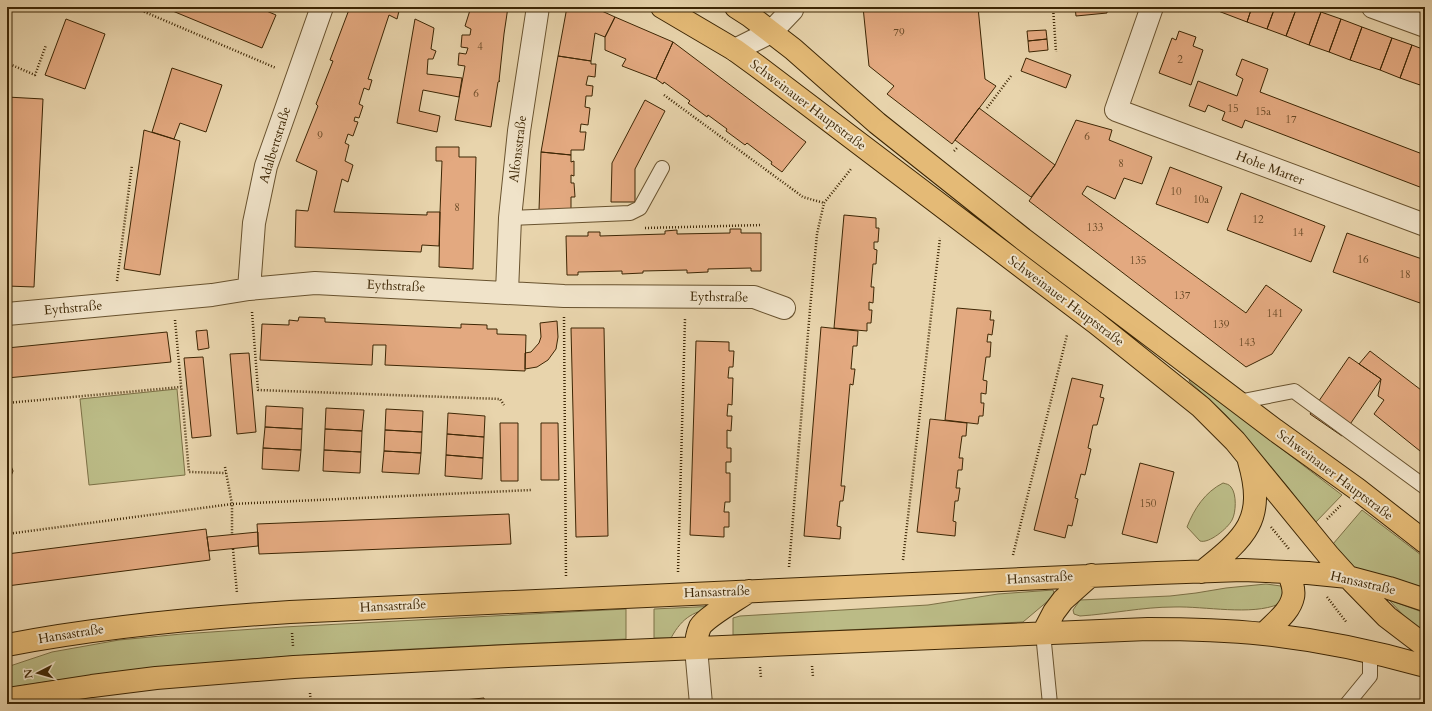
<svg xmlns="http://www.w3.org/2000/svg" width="1432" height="711" font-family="Cardo,serif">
	<rect width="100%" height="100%" fill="#e8d4ac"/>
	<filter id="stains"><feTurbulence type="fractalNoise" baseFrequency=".005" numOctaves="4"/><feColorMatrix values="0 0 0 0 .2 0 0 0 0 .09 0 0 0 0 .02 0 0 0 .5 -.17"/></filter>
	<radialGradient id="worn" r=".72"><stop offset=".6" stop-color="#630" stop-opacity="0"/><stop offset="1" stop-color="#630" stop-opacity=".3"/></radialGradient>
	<path fill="#bbbb86" stroke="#7c7045" d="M1190 379 1342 495 1315 523 1287 486 1226 415 1189 381Z
		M177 389 185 475 89 485 80 399Z
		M1223 483C1226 484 1229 484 1231 487 1237 494 1236 513 1232 520 1228 528 1209 544 1200 541L1187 527C1194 509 1205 492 1223 483Z
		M1362 510 1425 558V588L1389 577 1355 568 1333 544Z
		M1266 584 1281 586 1284 591 1279 604C1251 616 1205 606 1174 607 1142 607 1111 614 1080 616L1074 614 1073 610 1080 600 1170 596 1196 593 1226 588Z
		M1053 590 1055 595 1023 622 733 635V618L740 616 928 605 998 594Z
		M1389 600 1425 613V633L1405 617Z
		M717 606C694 612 683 616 671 638H654V609Z
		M626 609V639C420 649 212 654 7 688V667L52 652 119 640 182 634 284 627Z"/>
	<path fill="#e3a980" stroke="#3d2604" d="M163 7H257L276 15 262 48Z
		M350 7H400L397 19 389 15 368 79 372 80 369 90 364 88 359 104 363 106 359 118 355 117 354 121 358 122 353 136 348 134 345 143 349 145 345 161 353 165 348 182 342 179 334 212 427 215V212H440L439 246 422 245 421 252 295 247 296 210 308 211 317 171 296 161 318 106 316 104 333 61 330 60Z
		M471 7H508L504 34 499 81H500L498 82 491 127 455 120 465 66 458 65 459 53 466 54 468 48 461 47 462 35H470L471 29 465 26Z
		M567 7H593L615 17 605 37 595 33 591 61 558 56Z
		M863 7H978L985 79 996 86 952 144 887 94 894 86 869 66Z
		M1075 7H1107V13L1076 16Z
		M1214 7H1252L1247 22 1213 9Z
		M1252 7H1275L1267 29 1247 22Z
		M1275 7H1297L1286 36 1267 29Z
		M1297 7H1308L1321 12 1309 45 1286 36Z
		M1321 12 1341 19 1329 52 1309 45Z
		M615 17 673 42 656 79 622 66 626 59 605 50V37Z
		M66 19 105 34 85 89 45 75Z
		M415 19 434 28 431 49 436 51 433 59H428L427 74 462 78 459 97 423 90 419 111 440 116 437 132 397 123Z
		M1341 19 1362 27 1350 60 1329 52Z
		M1362 27 1392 38 1380 70 1350 60Z
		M1046 30 1047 39 1028 41 1027 31Z
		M1179 31 1196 37 1193 46 1203 50 1191 85 1159 73 1172 38 1176 40Z
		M1392 38 1412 45 1400 78 1380 70Z
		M1047 39 1048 50 1029 52 1028 41Z
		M673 42 806 142 782 172 771 164 772 162 747 143 745 145 726 131 727 129 708 115 707 117 688 103 690 101 664 82 663 84 656 79Z
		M1412 45 1425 50V71L1420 85 1400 78Z
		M558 56 591 61V64H596L595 77 588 76 586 85 593 86 592 96H586L585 107 590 108 588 125 581 124 580 132H586L584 150H571V155L541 152Z
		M1026 58 1071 75 1066 88 1021 71Z
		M1242 59 1268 69 1260 92 1425 155V189L1245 120 1242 128 1222 120 1225 112 1208 105 1205 112 1189 106 1198 81 1237 96 1243 79 1236 75Z
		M172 68 222 85 206 132 180 123 174 139 152 132Z
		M1425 71V87L1420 85Z
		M7 97 43 99 34 287 7 286Z
		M645 100 665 111 635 169V202H611L612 163Z
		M979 108 1055 165 1031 197 955 140Z
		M1076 120 1112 130 1109 140 1152 157 1142 184 1124 178 1115 199 1087 186 1082 194 1246 313 1266 285 1302 310 1272 354 1246 367 1029 201 1055 165Z
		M144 130 180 141 160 275 124 269Z
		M436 147H459V157H476L473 269 439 267 440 212 442 161H436Z
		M541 152 571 155V162L574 161V176L571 175V183H574L575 197H571V209L539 210Z
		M1170 167 1222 187 1208 223 1156 204Z
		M1241 193 1325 226 1311 262 1227 230Z
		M844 215 876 218V228H879L878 242H874V249L877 250 876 264H873L871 287H874L873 303 869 302V310H872L871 323H867V331L834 328Z
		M730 229H741V233H761V271H751V268L708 269V272L687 273V270L643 271V273L622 274V271L578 272V275H567L566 236H588V232H600V236L665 234V231L677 230V234L730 233Z
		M1347 233 1425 260V288L1420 303 1333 272Z
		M957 308 991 311 990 320H994L992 335 988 334 987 342H991L990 357H986L983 380 987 381 986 394 981 393V403H984L983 416H979L978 424 945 420Z
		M299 317 325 318V322L461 328V324L487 325V329H497V334L526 335 525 371 385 365 386 345H373L372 365 260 360 262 324 289 325V320L298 321Z
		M557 321 558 337 556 349 548 360 537 367 525 369V353L531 352 539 343 541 337 540 323Z
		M821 327 858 331 857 346H853L851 369H855L853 385 850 384 841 486H845L843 501H840L837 526 841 527 840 539 804 536Z
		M571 328H604L608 536 576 537Z
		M207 330 209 348 198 350 196 331Z
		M167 332 171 362 7 378V348Z
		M696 341 729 342V351H734L733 367H729L728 378H733L732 405 728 404 727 416H732L731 431 727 430V448H731V462H726V473H730V502H725L724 512H729V527H724V537L690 535Z
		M1370 351 1425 393V455L1374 414 1384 400 1378 396 1381 379 1359 364Z
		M249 353 256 432 237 434 230 354Z
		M203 357 211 436 192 438 184 358Z
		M1349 357 1381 379 1342 436 1310 414Z
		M1072 378 1103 385 1100 397 1104 398 1097 425H1093L1088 448 1091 449 1085 475 1081 474 1075 498 1078 499 1072 526 1068 525 1065 538 1034 530Z
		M266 406 303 408 302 429 265 427Z
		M326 408 364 410 362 431 325 429Z
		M386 409 423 411 422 432 385 430Z
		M448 413 485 416 484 437 447 434Z
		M930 419 967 423 966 436H962L959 458H963L962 470H958L956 488H960L958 501H955L953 521 956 522 955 536 917 532Z
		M500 423H518V481H501Z
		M541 423H558L559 480H541Z
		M265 427 302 429 301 450 263 448Z
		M325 429 362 431 361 452 324 450Z
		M385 430 422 432 421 453 384 451Z
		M447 434 484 437 483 458 446 455Z
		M263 448 301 450 299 471 262 469Z
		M324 450 361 452 360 473 323 471Z
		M384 451 421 453 419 474 382 472Z
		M446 455 483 458 482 479 445 476Z
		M7 456 13 471 7 486Z
		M1140 463 1174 472 1157 543 1122 534Z
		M509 514 511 544 259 554 257 524Z
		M206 529 210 560 7 586V554Z
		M258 532V546L209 551 207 537Z
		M484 698 485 704H424Z"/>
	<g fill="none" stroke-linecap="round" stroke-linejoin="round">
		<defs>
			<path id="service" d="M510 218 630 213 640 208 662 168
				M1238 402 1294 391 1425 487
				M1043 633 1050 704
				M1347 704 1370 676V652"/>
			<path id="minor" d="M1152 7 1116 110 1425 225
				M1373 7 1425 26
				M735 50 771 32 792 10 793 7
				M249 289 254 223 266 166 322 7
				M507 292 510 218 519 131 538 7
				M7 314 212 295 249 289 315 283 564 296 754 297 784 308
				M696 648 701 704"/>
			<path id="primary" d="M662 7 735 50 757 66 1096 323 1201 407 1235 441 1329 556 1348 577 1387 617 1425 646
				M736 7 750 16 793 49 877 123 1023 239 1275 430 1357 489 1425 542
				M1202 572C1246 537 1266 520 1249 461
				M1043 633 1054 612 1063 600 1091 575
				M1264 634C1274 623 1290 612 1293 597 1295 589 1291 579 1288 572
				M7 645C101 627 195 618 290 612L1157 573 1243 570 1308 573 1348 577 1389 588 1425 600
				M696 648C696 641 697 634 700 627 706 617 738 599 749 591
				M7 699 92 686 156 678 294 667 508 656 1148 629C1187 629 1225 630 1264 634 1318 640 1372 651 1425 666"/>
		</defs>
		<use href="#service" stroke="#68522e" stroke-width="16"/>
		<use href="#minor" stroke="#68522e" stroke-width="24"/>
		<use href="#primary" stroke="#3d2604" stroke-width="24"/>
		<path stroke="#3d2604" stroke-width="2.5" stroke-dasharray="1 2" stroke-linecap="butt" d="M133 7 276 68
			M1053 7 1056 52
			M7 63 35 75 46 45
			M664 95 803 197 824 203
			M987 108 1011 76
			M954 151 958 147
			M645 228 762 225
			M117 281 132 165
			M252 312 258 390 500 399 504 405
			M564 317 566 578
			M175 320 189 472 226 473
			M7 403 181 387
			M225 467 232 504V534
			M1327 519 1341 505
			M1271 527 1289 549
			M7 534 232 504 531 490
			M233 549 237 593
			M1013 555 1067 335
			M903 560 940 238
			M789 567 810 309 817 234 824 203 851 169
			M678 572 685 319
			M1327 597 1347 623
			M292 633 293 646
			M812 666 813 677
			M760 667 761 678
			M310 693 311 704"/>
		<use href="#service" stroke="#f0e3c9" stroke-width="14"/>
		<use href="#minor" stroke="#f0e3c9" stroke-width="22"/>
		<use href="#primary" stroke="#e4ba76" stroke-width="22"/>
	</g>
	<g text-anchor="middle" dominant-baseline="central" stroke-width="4" stroke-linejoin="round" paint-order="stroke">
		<g font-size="11" fill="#664723">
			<text x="899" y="32">79</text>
			<text x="480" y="46">4</text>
			<text x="1180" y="59">2</text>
			<text x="476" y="93">6</text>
			<text x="1233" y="108">15</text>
			<text x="1263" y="111">15a</text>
			<text x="1291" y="119">17</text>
			<text x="320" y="135">9</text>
			<text x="1087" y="136">6</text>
			<text x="1121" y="163">8</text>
			<text x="1176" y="191">10</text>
			<text x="1201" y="199">10a</text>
			<text x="457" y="207">8</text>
			<text x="1258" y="219">12</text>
			<text x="1095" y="227">133</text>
			<text x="1298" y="232">14</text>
			<text x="1363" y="259">16</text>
			<text x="1138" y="260">135</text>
			<text x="1405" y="274">18</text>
			<text x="1182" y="295">137</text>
			<text x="1275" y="313">141</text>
			<text x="1221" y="324">139</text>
			<text x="1247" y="342">143</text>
			<text x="1148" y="503">150</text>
		</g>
		<g font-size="13" fill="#3d2604" stroke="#f0e3c9">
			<text transform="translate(808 105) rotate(37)">Schweinauer Hauptstraße</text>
			<text transform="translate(275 145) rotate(-73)">Adalbertstraße</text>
			<text transform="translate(518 149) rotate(-83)">Alfonsstraße</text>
			<text transform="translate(1270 168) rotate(21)">Hohe Marter</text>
			<text transform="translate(396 286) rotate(3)">Eythstraße</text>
			<text transform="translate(719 297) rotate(1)">Eythstraße</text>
			<text transform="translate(1066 301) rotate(37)">Schweinauer Hauptstraße</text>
			<text transform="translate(73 308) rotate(-5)">Eythstraße</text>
			<text transform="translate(1335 475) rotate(37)">Schweinauer Hauptstraße</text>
			<text transform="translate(1040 578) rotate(-3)">Hansastraße</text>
			<text transform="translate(1363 583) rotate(13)">Hansastraße</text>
			<text transform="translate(717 592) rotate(-2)">Hansastraße</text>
			<text transform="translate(393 606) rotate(-3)">Hansastraße</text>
			<text transform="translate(71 634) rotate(-9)">Hansastraße</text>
		</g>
	</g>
	<rect width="1432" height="711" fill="none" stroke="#e8d4ac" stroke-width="24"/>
	<rect x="8" y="8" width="1416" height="695" fill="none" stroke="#3d2604" stroke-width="2"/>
	<rect x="12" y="12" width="1408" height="687" fill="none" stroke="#3d2604"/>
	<g transform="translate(38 673) rotate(264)" stroke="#f0e3c9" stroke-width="3" paint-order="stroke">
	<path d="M0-3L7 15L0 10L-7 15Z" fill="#3d2604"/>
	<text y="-6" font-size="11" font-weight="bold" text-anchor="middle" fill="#3d2604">N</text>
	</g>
	<rect width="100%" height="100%" filter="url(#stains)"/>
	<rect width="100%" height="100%" fill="url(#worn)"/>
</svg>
